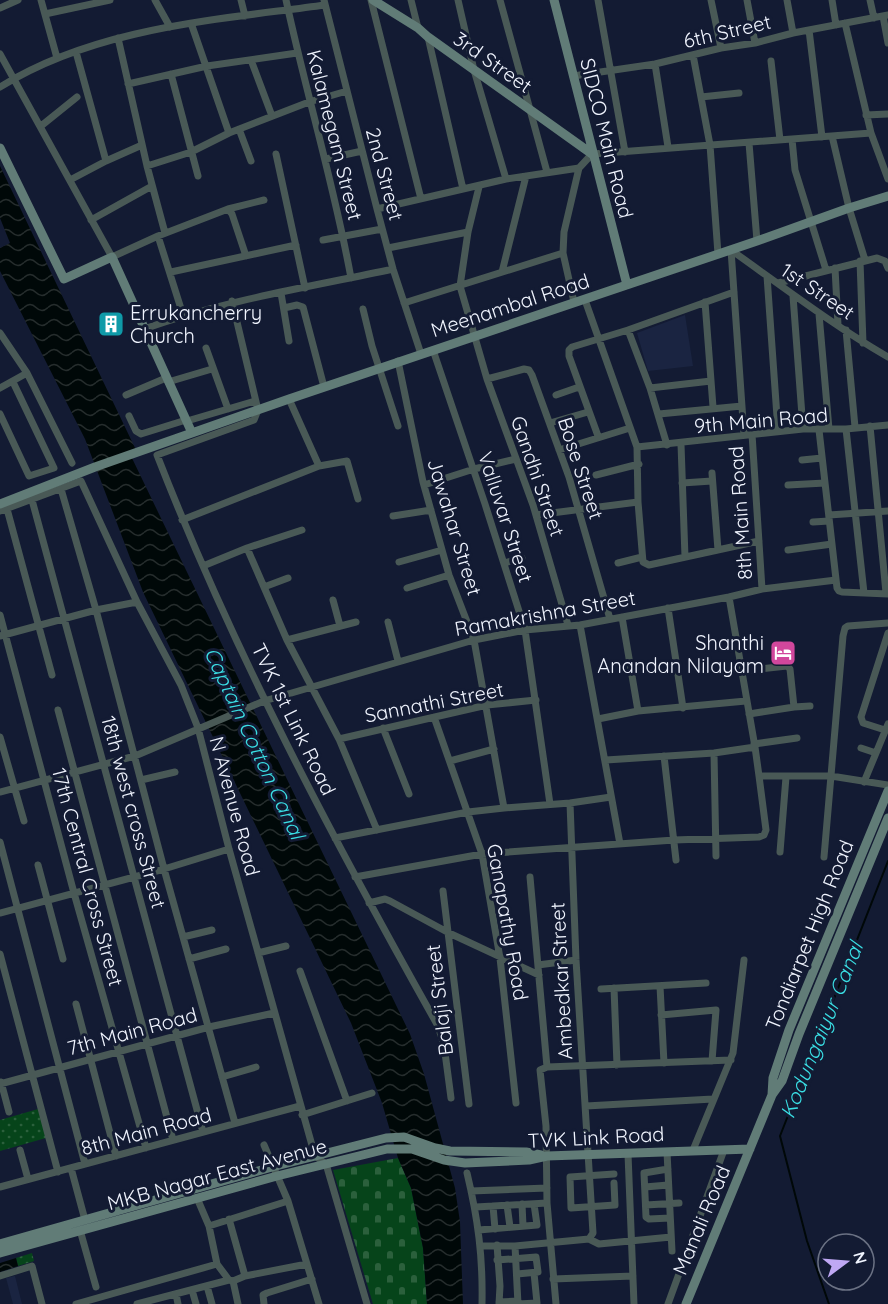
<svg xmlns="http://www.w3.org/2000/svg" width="888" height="1304" font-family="Quicksand,sans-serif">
	<defs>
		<pattern id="green-dots" width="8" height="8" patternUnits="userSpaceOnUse" patternTransform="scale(1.5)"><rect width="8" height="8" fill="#06441a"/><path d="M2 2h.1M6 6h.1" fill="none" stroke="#2b603c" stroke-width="1.8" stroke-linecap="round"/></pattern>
		<pattern id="cemetery-stones" width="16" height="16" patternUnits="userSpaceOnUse" patternTransform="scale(1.5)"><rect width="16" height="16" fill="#06441a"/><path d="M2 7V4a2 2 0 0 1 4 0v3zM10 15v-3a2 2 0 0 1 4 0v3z" fill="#2b603c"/></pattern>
		<pattern id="water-waves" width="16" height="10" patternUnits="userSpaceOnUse" patternTransform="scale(1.5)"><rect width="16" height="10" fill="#000808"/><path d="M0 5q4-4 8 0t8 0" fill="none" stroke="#262d2d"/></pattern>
	</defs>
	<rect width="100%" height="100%" fill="#131b33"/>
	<path fill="#1a2441" d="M685 315 693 366 648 371 637 333Z
		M15 1276 22 1304H13L6 1278Z"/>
	<path fill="url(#green-dots)" d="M38 1109 46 1138 0 1151V1120Z
		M32 1253 34 1261 18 1266 16 1258Z"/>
	<path fill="url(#cemetery-stones)" d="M398 1158 411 1188 423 1248 427 1304H373L333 1170Z"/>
	<path fill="url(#water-waves)" d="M0 166 136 450 130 454 410 1034 424 1074 455 1188 460 1222 463 1304H427L423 1248 411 1188 398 1158 382 1103 351 1023 143 592 85 439 0 271V248L10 243 0 218Z
		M16 1258 18 1266 0 1272V1263Z"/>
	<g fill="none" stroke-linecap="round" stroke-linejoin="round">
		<path stroke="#000808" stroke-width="2" d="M829 1304 807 1241 780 1136 888 861"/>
		<path stroke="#495956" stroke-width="7" d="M41 0 57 58
			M155 0 170 27
			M241 0 245 16
			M286 0C306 93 334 184 351 278
			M324 0 377 209 393 269 421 354
			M371 0 421 199
			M411 0 418 28
			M458 0 474 70 506 179
			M500 0 547 172
			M598 0 625 152
			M711 0 721 48
			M747 0 755 43
			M787 0 793 33
			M832 0 836 25
			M870 0 874 18
			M0 8 18 0
			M45 14 110 0
			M883 16 888 43
			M191 23 229 133
			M845 23 871 133 888 179
			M809 30 822 137
			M428 37 463 189
			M118 38 147 166 165 233
			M0 54 112 257 158 236 228 209 232 214 246 256
			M693 55 710 145 718 254
			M251 60 272 116
			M771 61 780 140
			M655 64 668 147
			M171 74 198 176
			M573 76 655 64 721 48 755 43 793 33 888 15
			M128 84 207 66 297 53
			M0 87C97 27 216 20 325 5
			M701 97 739 93
			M866 115 888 114
			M41 126 77 97
			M239 129 251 161
			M832 136 849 208 865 260
			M792 139 795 170 826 270
			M749 143 757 241
			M276 154 305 288
			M326 159 362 151
			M106 161 142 145
			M147 166 191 152 229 133 309 102 347 91
			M70 180 106 161 76 52
			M479 187 468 232 460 286 487 379 533 505 568 625
			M228 209 264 200
			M377 209 506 179 579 168
			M91 220 152 186
			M158 236 183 315
			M323 240 382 229
			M388 248 468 232
			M731 250C783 287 833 325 888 357
			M731 250 744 435
			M860 261 863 343
			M835 268 838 325
			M171 272 296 245
			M502 272 526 176
			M767 276 778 431
			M778 283 877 258 885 261 888 268
			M281 293 289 341
			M793 296 803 429
			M585 300 637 447 638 502 643 562 649 565 759 541
			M232 301 258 410 254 420 157 455C234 653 334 841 438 1026L444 1045 451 1098
			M574 302 563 253 564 232 579 168 592 154 871 133
			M705 302 713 407
			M404 303 563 253
			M284 308 297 305 303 307 324 387
			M363 309 372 346 398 426
			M819 314 829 429
			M144 329C225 300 310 287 393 269
			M628 330 650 388 667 445
			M846 330 855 427
			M0 333 27 373 72 463
			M206 348 228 409
			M433 350 485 504 525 630 550 804
			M398 361 423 482 449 575 474 640 504 808
			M487 379 524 369 529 370 532 375 569 477 610 619
			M168 382 212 369
			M0 388 27 373
			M650 388 711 381
			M126 395 166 378
			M556 395 579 387
			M289 399 319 466 347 461 358 499
			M0 414 29 476 54 468 13 382
			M659 414 742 406
			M129 416 136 431 141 434 186 420
			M187 421 255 401
			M550 423 588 412
			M870 426 886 593
			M846 429 864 593
			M819 430 837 588 839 591 842 592 888 594
			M752 434 762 589
			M598 436 569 356V350L572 347 628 330 734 292
			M681 444 685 557
			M637 447 803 429H846L888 425
			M559 450 630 428
			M802 460 822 458
			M712 473 718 550
			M596 475 639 464
			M682 483 712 481
			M424 485 474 469 516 459
			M788 485 825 483
			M61 489 96 610 164 869 235 1123
			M32 500 203 1132
			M7 509 52 675
			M0 511 81 481 137 602 181 685 198 728 229 849 315 1156 326 1164 367 1304
			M536 515 638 502
			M829 515 888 511
			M393 516 431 510
			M182 520 319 466
			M813 522 829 521
			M247 548 287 640 339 739 377 830
			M788 550 832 544
			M399 562 442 550
			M504 563 522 558
			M618 563 642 557
			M203 566 247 548 302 530
			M264 587 288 578
			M407 588 449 575
			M729 597 755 747
			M333 600 340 626
			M668 608 683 708
			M0 615 74 893 146 1148
			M622 617 638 711
			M388 622 398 661
			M580 625 620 844
			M0 636 96 610 137 602
			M287 640 356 622
			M741 671 787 666 790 669 794 707 749 714
			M794 707 810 706
			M58 710 173 1140
			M434 717 482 854 500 958 516 1103
			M598 719 638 711 746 701
			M383 728 409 794
			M885 730 863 723 861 717 888 633
			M0 737 24 821
			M339 739 487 705 536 700
			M754 744 797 738
			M861 748 876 753
			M714 753 716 856
			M664 756 676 860
			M606 760 714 753 755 747 759 776H831L888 785
			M450 761 494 749
			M141 780 175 772
			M864 782 888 724
			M0 792 135 756 264 701 474 640 525 630 580 625 729 597 762 589 836 580
			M335 838 468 812 504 808 570 803 611 797
			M0 842 85 1164
			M780 852 786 777
			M824 857 843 636 845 628 848 626 888 623
			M38 865 63 959
			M355 877 482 854 674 840 759 837 764 835 766 830 759 776
			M530 877 547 1067
			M443 891 469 1104
			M369 903 385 899 390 901 449 933 539 975
			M0 913 164 869 229 849
			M183 937 212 930
			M258 953 286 946
			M0 954 58 1172
			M189 959 226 949
			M538 965 576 960
			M300 971 347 1101
			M660 986 664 1063
			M614 988 617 1065
			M601 989 706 983
			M76 1004 116 1156
			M661 1015 716 1010 712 1061
			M222 1077 256 1067
			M1 1082 9 1112
			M0 1084 209 1027 274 1013
			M586 1106 713 1099
			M302 1115 372 1093
			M264 1145 288 1201 319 1304
			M20 1150 28 1179
			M693 1150 733 1053 744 960
			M667 1152 672 1251
			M628 1154 634 1304
			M71 1168 85 1220
			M668 1169 644 1173 646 1217 649 1219 670 1218
			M467 1173C478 1219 483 1257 482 1304
			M614 1174 570 1177 571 1208 615 1205 614 1183
			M0 1187 300 1106
			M645 1187 668 1185
			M471 1191 547 1188
			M197 1198 209 1226 217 1264 229 1280
			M522 1204 523 1226
			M507 1205 510 1227
			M646 1205 679 1203
			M493 1206 495 1229
			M476 1207 547 1203
			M229 1219 245 1276
			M209 1226 288 1201
			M80 1230 96 1287
			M479 1230 537 1225 534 1204
			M589 1239 599 1244 671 1237
			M497 1245 500 1286 499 1304
			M480 1246H515L589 1239 593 1233 576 960 570 803
			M515 1246 518 1304 537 1303 534 1273
			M497 1260 536 1257 538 1272 517 1274
			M0 1276 32 1266 42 1304
			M553 1279 633 1276
			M233 1281 238 1304
			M207 1286 212 1304
			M192 1290 196 1304
			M176 1294 178 1304
			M499 1302 518 1301
			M76 1304 217 1264
			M137 1304 229 1280 233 1281 245 1276 307 1264
			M264 1304 263 1295 267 1293 312 1279
			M556 1304 547 1203 546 1126 540 1070 547 1067 731 1060
			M668 1304 724 1150"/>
		<path stroke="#617c77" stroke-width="9" d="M373 0 418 28 428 37 592 154
			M554 0 627 285
			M0 148 64 279 112 257 192 433
			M0 504 95 467 289 399 757 241 849 208 888 196
			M772 1095 773 1078 789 1030 888 791
			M0 1244 272 1167 386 1138 404 1137 435 1148 450 1151 526 1152 541 1155
			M0 1253 277 1176 387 1149H412L444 1160 465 1163 529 1160 547 1156 750 1149
			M686 1304 772 1095 782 1081 799 1034 888 818"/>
	</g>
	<defs>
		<symbol id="building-square" viewBox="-11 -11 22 22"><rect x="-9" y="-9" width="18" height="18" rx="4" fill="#0f9aa8" stroke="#131b33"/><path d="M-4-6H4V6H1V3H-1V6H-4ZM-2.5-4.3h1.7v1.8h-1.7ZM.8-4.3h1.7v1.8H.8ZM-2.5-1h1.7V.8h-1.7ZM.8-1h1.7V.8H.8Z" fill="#fff"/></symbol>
		<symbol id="hotel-square" viewBox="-11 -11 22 22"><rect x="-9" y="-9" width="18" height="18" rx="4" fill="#d1479c" stroke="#131b33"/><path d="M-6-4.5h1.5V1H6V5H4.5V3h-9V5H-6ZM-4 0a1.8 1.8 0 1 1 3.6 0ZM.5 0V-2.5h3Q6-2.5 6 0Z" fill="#fff"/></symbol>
	</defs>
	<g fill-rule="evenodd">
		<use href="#building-square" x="96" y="309" width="30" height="30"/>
		<use href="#hotel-square" x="768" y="638" width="30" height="30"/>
	</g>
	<g text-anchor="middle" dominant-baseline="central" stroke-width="6" stroke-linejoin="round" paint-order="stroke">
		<g font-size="20" fill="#f0f4fe" stroke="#131b33">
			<text transform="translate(727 31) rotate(-13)">6th Street</text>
			<text transform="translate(493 62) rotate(35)">3rd Street</text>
			<text transform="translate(335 135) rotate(76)">Kalamegam Street</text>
			<text transform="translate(607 138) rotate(76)">SIDCO Main Road</text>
			<text transform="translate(385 174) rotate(75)">2nd Street</text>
			<text transform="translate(818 291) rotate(34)">1st Street</text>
			<text transform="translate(510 305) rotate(-18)">Meenambal Road</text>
			<text transform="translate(761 420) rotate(-5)">9th Main Road</text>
			<text transform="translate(581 468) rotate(72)">Bose Street</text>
			<text transform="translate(538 476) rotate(71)">Gandhi Street</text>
			<text transform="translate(740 513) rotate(-94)">8th Main Road</text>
			<text transform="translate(506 517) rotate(72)">Valluvar Street</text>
			<text transform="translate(455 527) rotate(73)">Jawahar Street</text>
			<text transform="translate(545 613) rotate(-10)">Ramakrishna Street</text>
			<text transform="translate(434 702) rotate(-11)">Sannathi Street</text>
			<text transform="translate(294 719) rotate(64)">TVK 1st Link Road</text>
			<text transform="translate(235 806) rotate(75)">N Avenue Road</text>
			<text transform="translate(134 812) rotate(75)">18th west cross Street</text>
			<text transform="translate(88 877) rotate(75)">17th Central Cross Street</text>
			<text transform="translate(508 922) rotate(80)">Ganapathy Road</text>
			<text transform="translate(809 935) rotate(-68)">Tondiarpet High Road</text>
			<text transform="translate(561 981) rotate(-93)">Ambedkar Street</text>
			<text transform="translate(439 1000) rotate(-97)">Balaji Street</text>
			<text transform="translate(132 1031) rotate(-15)">7th Main Road</text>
			<text transform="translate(146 1131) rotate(-15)">8th Main Road</text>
			<text transform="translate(596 1137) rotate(-3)">TVK Link Road</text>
			<text transform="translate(217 1174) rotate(-15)">MKB Nagar East Avenue</text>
			<text transform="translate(701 1220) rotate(-67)">Manali Road</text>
		</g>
		<g font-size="20" fill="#f0f4fe" stroke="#131b33" text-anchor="start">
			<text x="130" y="312">Errukancherry<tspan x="130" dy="23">Church</tspan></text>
			<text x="764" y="642" text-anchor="end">Shanthi<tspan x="764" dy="23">Anandan Nilayam</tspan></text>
		</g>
		<g font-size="21" font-style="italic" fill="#3adee4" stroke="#131b33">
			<text transform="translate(255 743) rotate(65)">Captain Cotton Canal</text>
			<text transform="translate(821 1030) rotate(-68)">Kodungaiyur Canal</text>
		</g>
	</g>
	<g transform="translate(846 1262) rotate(74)"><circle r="28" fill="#131b33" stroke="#6b7284" stroke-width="1.5"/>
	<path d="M0-4.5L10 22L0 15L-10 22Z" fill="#bfa8f4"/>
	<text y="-9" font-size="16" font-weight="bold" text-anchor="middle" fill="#f0f4fe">N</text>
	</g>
</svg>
